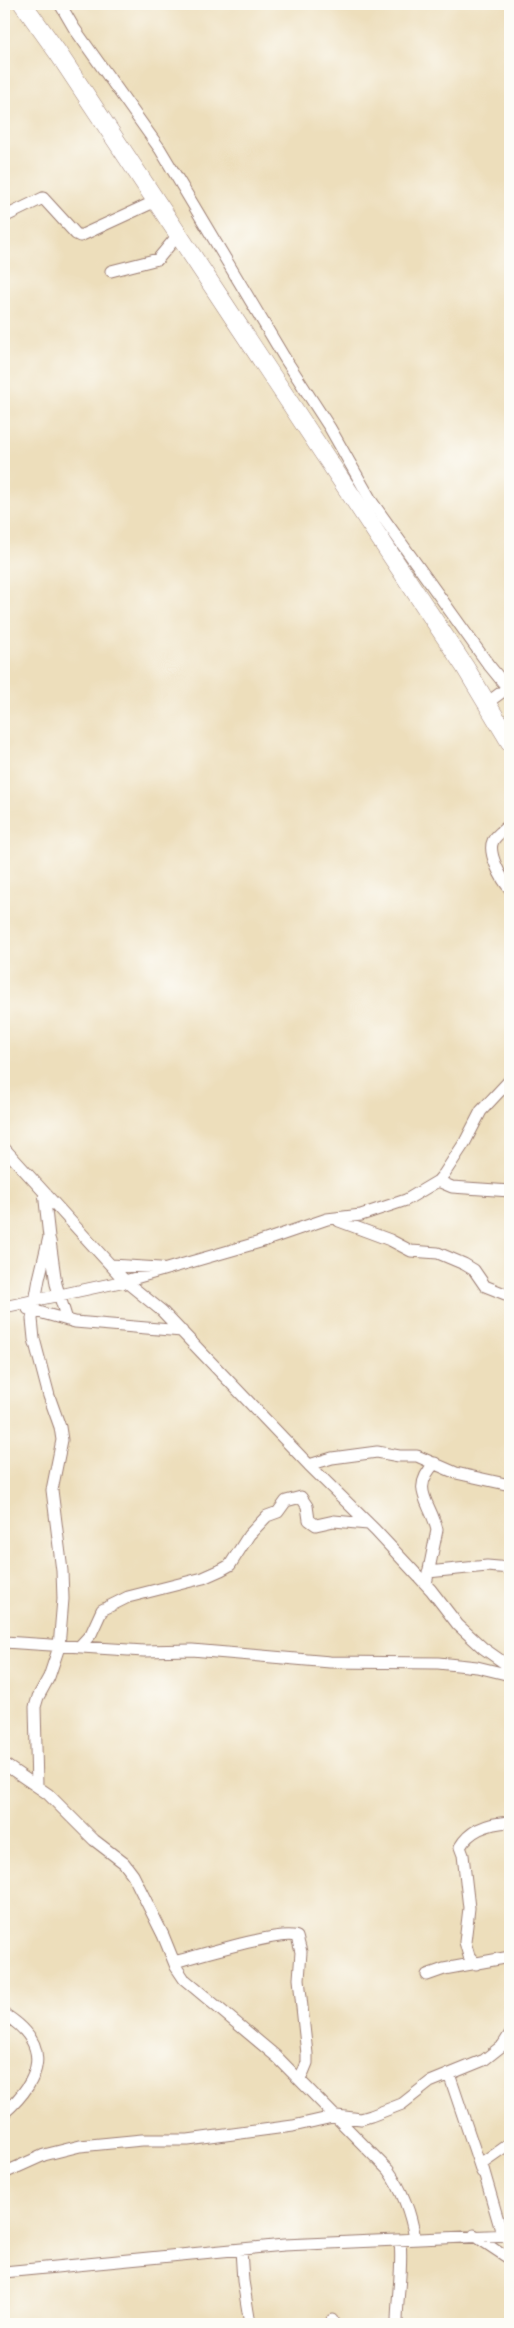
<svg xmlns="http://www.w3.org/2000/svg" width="514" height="2328" font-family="'IM FELL French Canon',serif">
	<rect width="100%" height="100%" fill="#fdfcf7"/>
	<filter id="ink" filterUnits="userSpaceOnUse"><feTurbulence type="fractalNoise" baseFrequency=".02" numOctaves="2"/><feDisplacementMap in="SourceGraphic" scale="10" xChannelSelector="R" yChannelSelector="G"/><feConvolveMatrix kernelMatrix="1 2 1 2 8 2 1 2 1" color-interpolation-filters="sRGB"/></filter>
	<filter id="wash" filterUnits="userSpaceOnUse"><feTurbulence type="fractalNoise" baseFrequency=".0096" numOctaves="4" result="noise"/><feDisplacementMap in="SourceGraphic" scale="20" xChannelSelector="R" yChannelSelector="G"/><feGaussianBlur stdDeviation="1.12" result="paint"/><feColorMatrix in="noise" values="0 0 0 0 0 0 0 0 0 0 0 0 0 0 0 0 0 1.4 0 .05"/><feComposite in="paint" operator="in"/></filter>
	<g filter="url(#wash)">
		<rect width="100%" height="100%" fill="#eddebb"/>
	</g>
	<g filter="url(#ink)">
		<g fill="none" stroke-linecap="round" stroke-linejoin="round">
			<defs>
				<path id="minor" d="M60 4 74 28 160 149 284 357 330 428 372 502 488 664 510 691
					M4 217 43 198 76 234 80 236 156 201
					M111 271 158 259 178 235
					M487 703 510 686
					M510 824C505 829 496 835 493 841 487 853 502 880 510 889
					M4 1148 125 1281 162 1311 309 1465 375 1530 431 1590 458 1625 483 1648 510 1667
					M438 1181 452 1187 510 1191
					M339 1221 390 1240 411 1251 438 1253 464 1264 474 1270 485 1286 510 1296
					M50 1241 56 1284 67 1320
					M111 1265 160 1268
					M4 1307 125 1281 260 1242 327 1219 361 1215 406 1200 438 1181 444 1174 465 1142 481 1111 510 1080
					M28 1309 75 1322 182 1331
					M309 1465 332 1458 377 1452 399 1456H417L456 1473 510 1485
					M428 1572 487 1566 510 1568
					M426 1584 437 1530C431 1502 409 1490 435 1463
					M4 1642 144 1651 192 1650 330 1662 438 1663 477 1667 510 1675
					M79 1647 91 1634 102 1610 128 1597 203 1578 221 1570 230 1565 249 1535 267 1516 278 1512 286 1501 301 1497 307 1506 309 1520 316 1525 334 1521 368 1524
					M4 1764 48 1794 94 1840 124 1863 133 1875 163 1935 176 1967 184 1979 277 2057 388 2170C403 2191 411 2213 415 2239
					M37 1786 35 1707 38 1697 49 1677 59 1647 63 1599 62 1571 52 1490 62 1440 60 1427 49 1396 34 1339 32 1319 39 1279 49 1237 44 1192
					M174 1962C194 1957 285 1929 297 1937L301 1952 299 1979 307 2054V2063L300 2080
					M476 1964 469 1956 465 1942 469 1908 463 1855 460 1847C470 1829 491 1823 510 1822
					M427 1975 444 1969 510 1957
					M4 2014C54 2045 41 2080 4 2113
					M449 2074 482 2172
					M4 2173 44 2155 80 2146 142 2140H188L293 2126 337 2116 361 2119 371 2116 402 2104 430 2082 484 2060 503 2045 510 2034
					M502 2234 482 2165 483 2162 510 2143
					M474 2235 510 2259
					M241 2250 243 2281 250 2324
					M4 2272 284 2245 510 2235
					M332 2320 333 2324
					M397 2324C397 2295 403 2269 400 2240"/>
				<path id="primary" d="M23 4 58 53 465 667 510 742"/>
			</defs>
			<use href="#minor" stroke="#9c7e73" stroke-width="13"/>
			<use href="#primary" stroke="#9c7e73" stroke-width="19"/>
			<use href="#minor" stroke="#fff" stroke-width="11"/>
			<use href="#primary" stroke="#fff" stroke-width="18"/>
		</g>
	</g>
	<rect width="514" height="2328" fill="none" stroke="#fdfcf7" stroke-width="20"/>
</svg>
